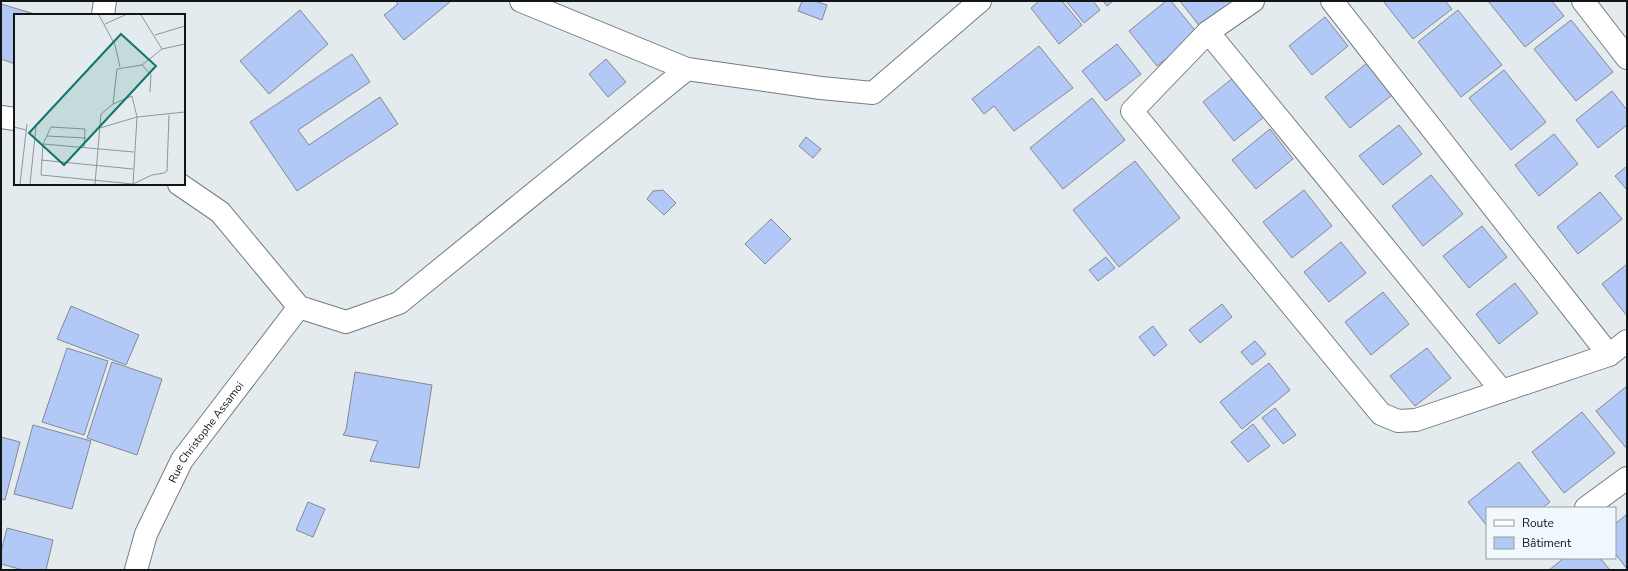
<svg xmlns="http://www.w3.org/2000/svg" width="1628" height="571" font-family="'Nunito Sans',sans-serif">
	<rect width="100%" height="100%" fill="#e4ebef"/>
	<path fill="#b2c9f8" stroke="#85888e" d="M395 1H451L404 40 384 15 398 4Z
		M802 1H815L827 5 822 20 798 11Z
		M1039 1H1062L1082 25 1059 44 1031 8Z
		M1066 1H1093L1100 10 1084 23Z
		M1103 1H1113L1107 6Z
		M1166 1H1171L1198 34 1157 66 1129 31Z
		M1180 1H1235L1201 28Z
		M1383 1H1445L1452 9 1413 39Z
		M1488 1H1552L1564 16 1525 47Z
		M1 4 38 15H15V64L1 59Z
		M300 10 328 44 269 94 240 61Z
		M1458 10 1502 65 1461 97 1418 42Z
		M1325 17 1348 46 1312 75 1289 46Z
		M1571 20 1613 72 1576 101 1534 49Z
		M1117 44 1141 74 1106 101 1082 71Z
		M1039 46 1073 88 1014 131 994 106 984 114 972 99Z
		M352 54 370 82 298 130 309 145 380 97 398 124 297 191 250 122Z
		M606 59 626 82 608 97 589 74Z
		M1367 63 1392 95 1350 128 1325 97Z
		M1504 70 1546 122 1511 150 1469 98Z
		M1233 78 1264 117 1234 141 1203 102Z
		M1612 91 1627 110V125L1598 148 1576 120Z
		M1092 98 1125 140 1063 189 1030 148Z
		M1399 125 1422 154 1383 185 1359 156Z
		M1270 129 1293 159 1256 189 1232 160Z
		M1554 134 1578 164 1539 196 1515 165Z
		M806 137 821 149 813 158 799 146Z
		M1135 161 1180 218 1119 267 1073 210Z
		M1627 166V190L1615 176Z
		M1431 175 1463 214 1423 246 1392 206Z
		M663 190 676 203 664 215 647 199 653 191Z
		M1304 190 1332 226 1292 258 1263 222Z
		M1600 192 1622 219 1578 254 1557 227Z
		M771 219 791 239 765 264 745 244Z
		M1482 226 1507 257 1469 288 1443 256Z
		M1341 242 1366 273 1329 302 1304 272Z
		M1106 257 1115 268 1098 281 1089 270Z
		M1627 264V316L1602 284Z
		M1515 283 1538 313 1499 344 1476 314Z
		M1383 292 1409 324 1371 355 1345 322Z
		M1222 304 1232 317 1200 343 1189 330Z
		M71 306 139 335 126 365 57 339Z
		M1153 326 1167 345 1154 356 1139 337Z
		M1255 341 1266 354 1252 365 1241 352Z
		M67 348 108 361 84 435 42 422Z
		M1427 348 1451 378 1415 406 1390 376Z
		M112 362 162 379 137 455 87 438Z
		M1269 363 1290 390 1242 429 1220 402Z
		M355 372 432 385 419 468 370 461 378 441 343 435 346 430Z
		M1627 386V449L1596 411Z
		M1275 408 1296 435 1283 444 1262 418Z
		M1582 412 1615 453 1564 493 1532 452Z
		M1253 424 1270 446 1248 462 1231 442Z
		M33 425 91 441 72 509 14 494Z
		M1 437 20 442 5 500 1 499Z
		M1519 462 1550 502 1542 508H1487V526L1468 502Z
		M308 502 325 509 313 537 296 530Z
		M1627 514V569L1615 553V524Z
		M7 528 53 540 46 570H23L1 564V552Z
		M1564 558H1600L1610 570H1549Z"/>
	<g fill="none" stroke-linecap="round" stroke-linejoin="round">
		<defs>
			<g id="street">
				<path d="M521 1 687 69 821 88 873 93 980 1"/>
				<path d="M1253 1 1208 32 1132 111 1381 414 1398 421 1416 420 1609 355 1627 341"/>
				<path d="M1332 1 1609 355"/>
				<path d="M1583 1 1627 58"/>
				<path d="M103 15 105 1"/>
				<path d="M1208 32 1502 391"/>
				<path d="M1 117 15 119"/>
				<path d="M179 184 220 212 299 307 346 322 399 303 687 69"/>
				<path d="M1586 508 1627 478"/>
				<path id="s1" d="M136 570 146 534 182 460 299 307"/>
			</g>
		</defs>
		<use href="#street" stroke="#767c80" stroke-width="24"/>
		<use href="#street" stroke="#fff" stroke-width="22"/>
	</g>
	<g text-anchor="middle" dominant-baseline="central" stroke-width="4" stroke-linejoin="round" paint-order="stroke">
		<g font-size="11" fill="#121516" stroke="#f1f8fd">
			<text stroke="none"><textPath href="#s1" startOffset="156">Rue Christophe Assamoi</textPath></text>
		</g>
	</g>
	<g transform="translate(14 14)">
		<rect width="171" height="171" fill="#e4ebef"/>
		<path fill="none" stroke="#909598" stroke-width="1" d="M85 1 101 31 106 53M127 1 148 35M91 10 111 1M141 21 171 12M128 51 137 61 136 78M99 90 103 55 128 51 148 35 171 30M0 113 12 116M86 114 123 103 171 98M33 122 72 124M29 130 120 138M70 134 71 115 37 113 29 130 27 161 119 170 138 161 150 159 153 157 155 101M27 146 119 155M6 170 13 110M16 170 22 113M81 170 87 100 99 90 118 82 123 103 119 170"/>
		<path fill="#0f766e" fill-opacity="0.15" stroke="#0f766e" stroke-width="2" d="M107 20 142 52 50 151 15 119Z"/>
		<rect width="171" height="171" fill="none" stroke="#121516" stroke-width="2"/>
	</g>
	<rect width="1628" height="571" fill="none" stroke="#121516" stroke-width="4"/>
	<rect x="1486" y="507" width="130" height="52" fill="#f1f8fd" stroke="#989da1"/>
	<rect x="1494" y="520" width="20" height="6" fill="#ffffff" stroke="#989da1"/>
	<text x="1522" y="527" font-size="12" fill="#121516">Route</text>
	<rect x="1494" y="537" width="20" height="12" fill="#b2c9f8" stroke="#989da1"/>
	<text x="1522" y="547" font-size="12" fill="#121516">Bâtiment</text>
</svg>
